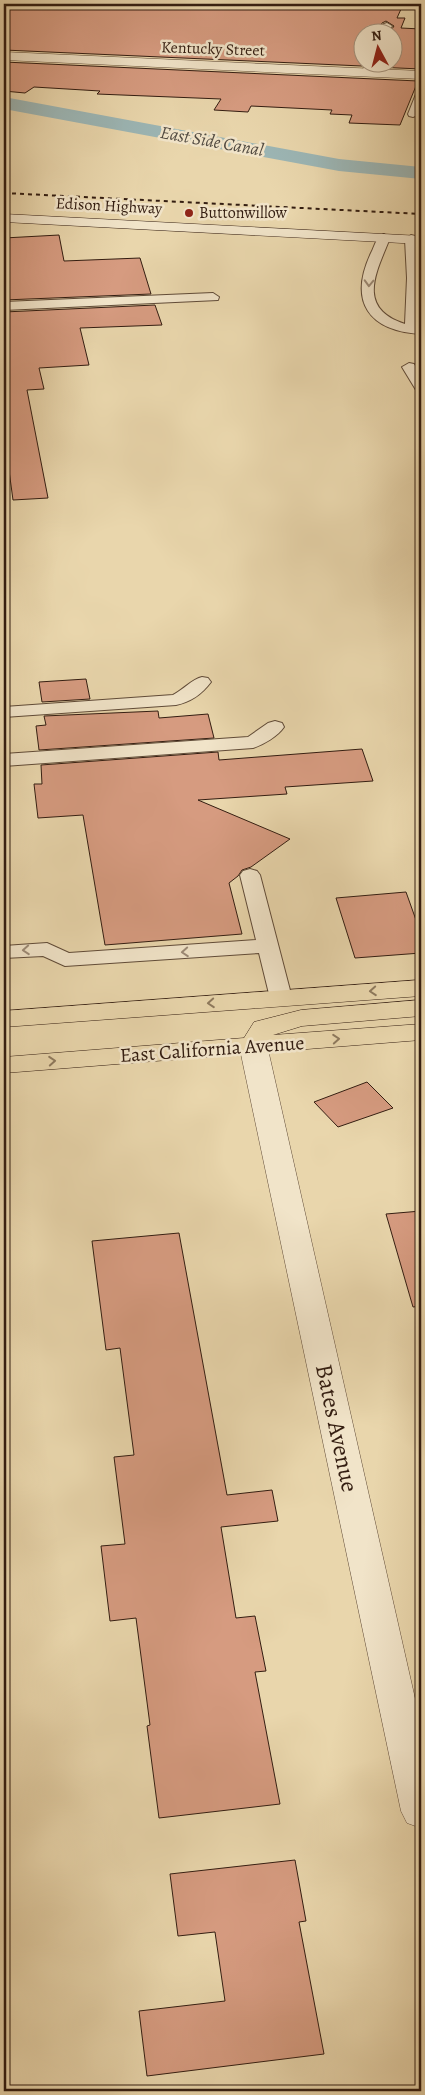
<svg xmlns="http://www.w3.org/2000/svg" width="425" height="2095" font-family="Alegreya,serif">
	<rect width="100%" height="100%" fill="#e9d6ac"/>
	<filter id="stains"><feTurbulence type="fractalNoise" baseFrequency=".004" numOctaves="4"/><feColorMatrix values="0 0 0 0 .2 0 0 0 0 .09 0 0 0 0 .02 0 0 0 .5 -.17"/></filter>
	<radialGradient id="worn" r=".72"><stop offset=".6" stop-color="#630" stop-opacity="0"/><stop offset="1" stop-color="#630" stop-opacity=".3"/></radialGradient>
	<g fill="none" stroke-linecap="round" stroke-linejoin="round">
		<path fill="#9cb6b5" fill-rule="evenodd" d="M4 97 339 159 421 167V179L339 171 4 109Z"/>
	</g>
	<path fill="#d69b80" stroke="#331d11" d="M4 4H283L401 9 397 18H405L401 28 421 29V69L376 67 378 62H392V32H390L394 26 386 21 382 23 378 32H362V66L4 50Z
		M4 62 418 81 400 125 349 123 352 115 330 114 332 110 251 106 248 112 214 110 221 99 97 94 100 91 34 87 25 93 4 91Z
		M59 235 64 261 140 258 151 294 4 300V238Z
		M155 305 162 325 80 328 89 365 39 368 44 389 27 390 48 498 13 500 8 463 4 464V312Z
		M86 679 90 699 42 702 39 682Z
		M158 711 159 718 208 714 214 738 39 750 36 726 46 725 44 716Z
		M362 749 373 781 285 787 287 794 198 800 290 839 251 867 242 870 238 876 229 883 242 934 105 945 83 815 38 818 34 784H42L41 765 218 752 219 760Z
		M406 892 421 934V953L355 958 336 898Z
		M367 1082 393 1108 338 1127 314 1102Z
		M421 1211V1306L413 1307 386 1214Z
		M179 1233 227 1495 272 1490 278 1521 221 1527 236 1618 255 1616 266 1671 255 1672 280 1804 159 1818 147 1726 150 1725 136 1618 110 1621 101 1546 125 1544 114 1457 134 1455 120 1348 106 1350 92 1241Z
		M295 1860 306 1921 299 1922 324 2054 147 2076 139 2011 225 2001 215 1932 178 1936 170 1874Z"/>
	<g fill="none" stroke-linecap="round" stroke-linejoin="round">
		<defs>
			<path id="service" d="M387 23 392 26 388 32H380L384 24Z
				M366 62H376L371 74 367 75 362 72Z
				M421 91C422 100 423 114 413 117L409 116 408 114 416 94Z
				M384 234 390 238C377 271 355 308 405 324L407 278 405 239 411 235 415 236 419 278 418 326H421V334C369 331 348 302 371 253 375 246 376 236 384 234Z
				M213 293 219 297 218 300 4 310V302Z
				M409 363 414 364 421 376V391L416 390 402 367Z
				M202 677 208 678 211 682C202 694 191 702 176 705L4 717V707L173 695C183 690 192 679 202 677Z
				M275 721 282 723 284 727C278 736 263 745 253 748L4 766V754L248 737 268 723Z
				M250 869 257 871 260 875 292 998 289 1003 281 1005 273 1003 270 998 259 953 65 966 43 956 4 958V946L47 943 69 953 256 940 240 875 243 871Z"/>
			<path id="minor" d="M253 1037 263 1039 267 1045 421 1725V1828L407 1823 401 1811 239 1045 243 1039Z"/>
			<path id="tertiary" d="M4 52 421 71V79L4 60Z"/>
			<path id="secondary" d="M4 214 421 236V244L4 222Z"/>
			<path id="primary" d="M421 980V996L4 1027V1011Z
				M421 1000V1016L302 1026 273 1035 421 1024V1040L4 1073V1057L244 1038 254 1022 301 1010Z"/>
		</defs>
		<use href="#service" stroke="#604b38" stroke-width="2"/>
		<use href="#minor" stroke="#604b38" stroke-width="1"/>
		<use href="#tertiary" stroke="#604b38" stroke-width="1"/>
		<use href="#secondary" stroke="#331d11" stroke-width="1"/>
		<use href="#primary" stroke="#331d11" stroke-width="1"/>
		<use href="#service" fill="#f1e4c9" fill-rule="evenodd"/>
		<use href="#minor" fill="#f1e4c9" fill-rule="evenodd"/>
		<use href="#tertiary" fill="#f1e4c9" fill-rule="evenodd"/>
		<use href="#secondary" fill="#f1e4c9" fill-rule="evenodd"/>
		<use href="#primary" fill="#e9d6ac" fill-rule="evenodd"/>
		<path stroke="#331d11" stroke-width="2" stroke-dasharray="4 4" stroke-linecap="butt" d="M4 193 421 214"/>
	</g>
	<defs><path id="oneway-chevron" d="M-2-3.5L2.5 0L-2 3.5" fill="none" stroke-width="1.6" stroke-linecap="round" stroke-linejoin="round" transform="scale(1.25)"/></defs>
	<g stroke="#9c8a76">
		<use href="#oneway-chevron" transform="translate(369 283) rotate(92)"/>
		<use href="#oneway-chevron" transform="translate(26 950) rotate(176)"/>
		<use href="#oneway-chevron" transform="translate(185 952) rotate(176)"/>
	</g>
	<g stroke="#8e7a5e">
		<use href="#oneway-chevron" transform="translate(373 991) rotate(176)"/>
		<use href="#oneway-chevron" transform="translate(211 1003) rotate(176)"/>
		<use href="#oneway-chevron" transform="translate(336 1039) rotate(-4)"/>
		<use href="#oneway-chevron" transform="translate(52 1061) rotate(-4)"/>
	</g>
	<circle fill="#8f2418" stroke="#f1e4c9" stroke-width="2" cx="189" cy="213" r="5"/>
	<g text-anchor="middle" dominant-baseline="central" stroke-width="5" stroke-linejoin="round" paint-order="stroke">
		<g font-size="16" fill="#331d11" stroke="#f1e4c9">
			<text transform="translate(213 49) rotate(2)">Kentucky Street</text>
			<text transform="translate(109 206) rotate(3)">Edison Highway</text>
		</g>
		<g font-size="16" fill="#331d11" stroke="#f1e4c9" text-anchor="start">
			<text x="199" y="213">Buttonwillow</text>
		</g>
		<g font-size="18" font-style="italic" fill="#524b42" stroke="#f1e4c9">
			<text transform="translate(212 141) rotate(10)">East Side Canal</text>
		</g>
		<g font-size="20" fill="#331d11" stroke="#f1e4c9">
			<text transform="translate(212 1049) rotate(-4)">East California Avenue</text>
		</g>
		<g font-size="24" fill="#331d11" stroke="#f1e4c9">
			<text transform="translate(337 1428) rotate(78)">Bates Avenue</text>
		</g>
	</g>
	<rect width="425" height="2095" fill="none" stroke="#e9d6ac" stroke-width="20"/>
	<rect x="5" y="5" width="415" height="2085" fill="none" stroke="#331d11" stroke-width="2.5"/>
	<rect x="10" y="10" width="405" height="2075" fill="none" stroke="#331d11"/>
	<g transform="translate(378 48) rotate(353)"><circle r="24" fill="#f1e4c9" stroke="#a5947f"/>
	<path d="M0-4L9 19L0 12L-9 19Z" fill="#8f2418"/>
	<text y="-8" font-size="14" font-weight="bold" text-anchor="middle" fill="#331d11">N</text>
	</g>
	<rect width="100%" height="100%" filter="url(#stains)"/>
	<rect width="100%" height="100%" fill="url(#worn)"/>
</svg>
